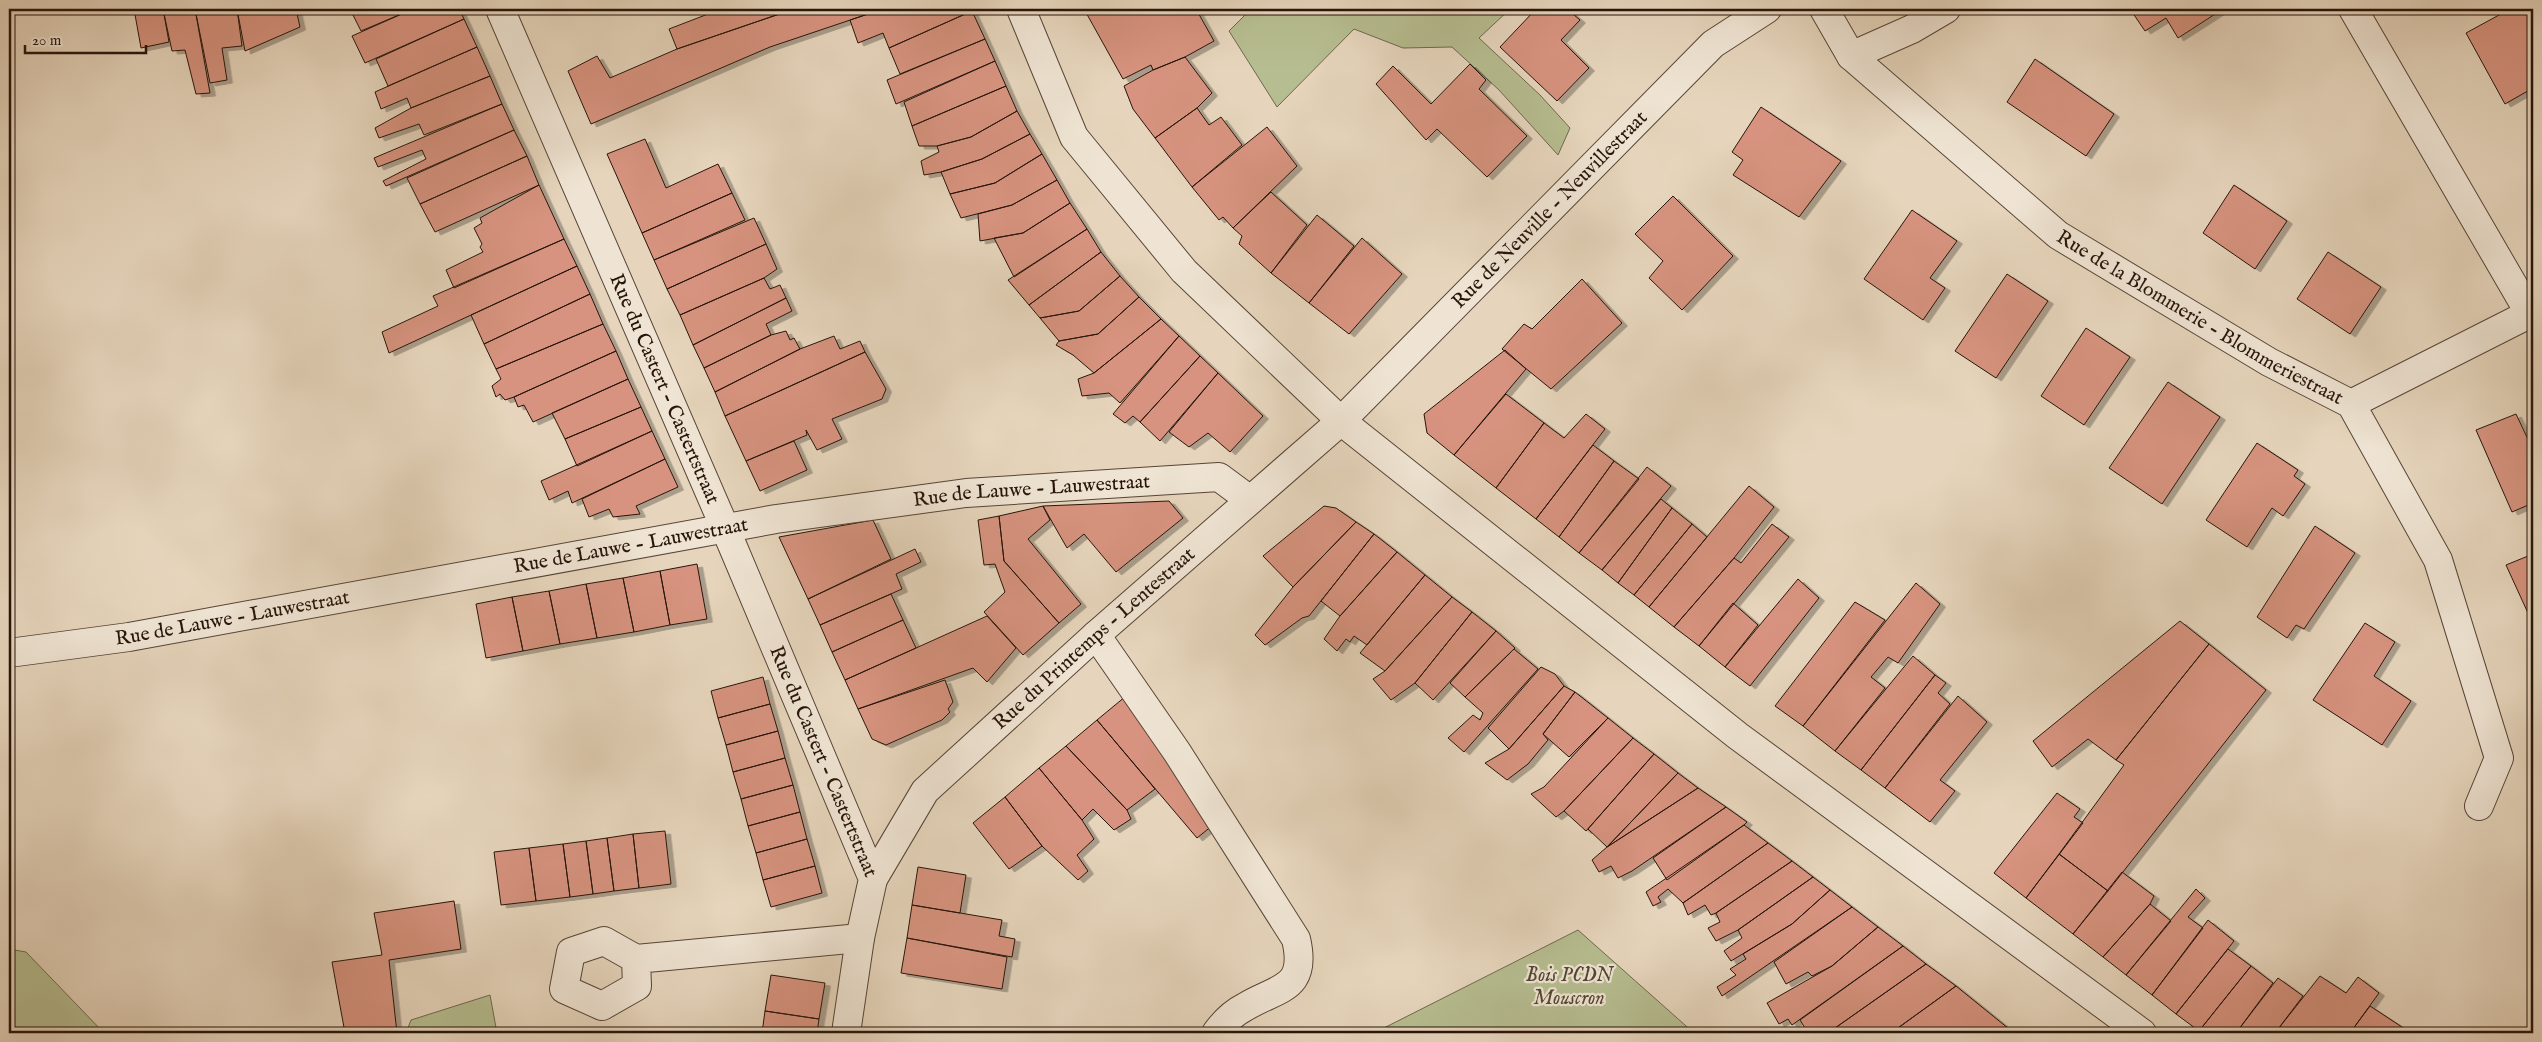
<svg xmlns="http://www.w3.org/2000/svg" width="2542" height="1042" font-family="'IM FELL English',serif">
	<defs>
		<filter id="shadow"><feDropShadow dx="5.5" dy="3" stdDeviation="0" flood-color="#0004"/></filter>
	</defs>
	<rect width="100%" height="100%" fill="#e6d5bc"/>
	<filter id="stains"><feTurbulence type="fractalNoise" baseFrequency=".004" numOctaves="4"/><feColorMatrix values="0 0 0 0 .2 0 0 0 0 .09 0 0 0 0 .02 0 0 0 .5 -.17"/></filter>
	<radialGradient id="worn" r=".72"><stop offset=".6" stop-color="#630" stop-opacity="0"/><stop offset="1" stop-color="#630" stop-opacity=".3"/></radialGradient>
	<path fill="#b6bd90" stroke="#6e694e" d="M1251 9H1510L1479 38 1540 95 1570 128 1558 155 1499 90 1452 47 1403 48 1354 29 1277 107 1229 31Z
		M1578 930 1694 1033H1374Z
		M9 949 26 952 104 1033H9Z
		M490 995 497 1033H406L411 1020Z"/>
	<path fill="#d7937f" stroke="#27150b" filter="url(#shadow)" d="M134 9H163L169 42 141 48Z
		M163 9H195L210 93 196 94 185 50 172 51Z
		M195 9H237L242 46 222 48 227 80 210 83Z
		M237 9H296L300 27 245 51Z
		M350 9H413L361 31Z
		M413 9H459L464 19 365 63 352 36Z
		M721 9H794L677 49 669 29Z
		M794 9H883L770 47 591 124 568 71 597 56 610 78 677 49Z
		M883 9H971L972 11 889 48 883 33 858 43 850 20Z
		M1084 9H1196L1214 41 1185 57 1153 70 1151 65 1123 79Z
		M1536 9H1567L1580 20 1561 40 1589 68 1557 101 1500 47Z
		M2130 9H2223L2178 38 2166 18 2145 31Z
		M2510 9 2533 10V88L2505 104 2466 33Z
		M972 11 985 39 900 74 889 48Z
		M464 19 477 47 388 86 376 59Z
		M985 39 995 61 896 104 887 80Z
		M477 47 490 76 411 108 407 98 381 109 375 92Z
		M1185 57 1212 93 1197 108 1155 138 1133 109 1124 86 1153 70Z
		M2035 59 2114 114 2086 156 2007 102Z
		M995 61 1006 86 912 126 904 102Z
		M1470 64 1486 80 1479 89 1527 136 1487 177 1437 129 1426 140 1376 84 1393 66 1431 104Z
		M490 76 502 104 424 135 419 124 379 138 375 128 411 108Z
		M1006 86 1017 111 971 137 937 146H919L912 126Z
		M502 104 514 130 386 186 383 181 426 159 422 150 378 167 374 158Z
		M1761 107 1841 161 1799 217 1733 175 1743 160 1732 152Z
		M1197 108 1209 125 1221 117 1242 145 1192 187 1155 138Z
		M1017 111 1030 134 982 159 941 172 924 175 921 161 939 152 937 146 971 137Z
		M1267 127 1297 166 1233 228 1223 217 1219 220 1192 187Z
		M514 130 527 156 420 204 407 178Z
		M1030 134 1042 154 995 183 950 194 941 172 982 159Z
		M645 139 666 188 718 164 732 193 642 233 607 154Z
		M1042 154 1057 180 1012 205 961 218 950 194 995 183Z
		M527 156 539 185 435 232 420 204Z
		M1057 180 1070 203 1023 233 980 241 978 214 1012 205Z
		M539 185 564 239 454 288 446 270 483 252 480 247 482 244 474 228 482 223 480 218Z
		M2234 185 2287 221 2255 269 2203 233Z
		M1271 192 1307 225 1271 273 1239 244 1242 236 1233 228Z
		M732 193 745 220 654 260 642 233Z
		M1673 196 1733 256 1682 310 1649 278 1663 261 1635 234Z
		M1070 203 1087 229 1014 277 994 238 1023 233Z
		M1912 210 1957 241 1930 278 1945 288 1923 320 1864 279Z
		M1317 215 1354 246 1309 303 1271 273Z
		M754 218 766 244 667 289 654 260Z
		M1087 229 1101 252 1029 305 1008 280Z
		M1362 238 1402 274 1349 334 1309 303Z
		M564 239 577 266 389 353 382 332 438 306 433 296Z
		M766 244 777 269 764 278 680 315 667 289Z
		M1101 252 1120 276 1079 311 1040 318 1029 305Z
		M2328 252 2381 287 2350 334 2297 299Z
		M577 266 590 294 484 344 471 315Z
		M2007 274 2048 301 1996 378 1955 351Z
		M1120 276 1139 297 1098 334 1059 341 1040 318 1079 311Z
		M764 278 770 289 780 285 786 298 693 345 680 315Z
		M1582 279 1622 323 1551 389 1502 349 1524 324 1532 329Z
		M590 294 603 324 496 369 484 344Z
		M1139 297 1161 319 1094 373 1073 355 1056 345 1059 341 1098 334Z
		M786 298 792 311 766 324 771 335 704 368 693 345Z
		M1161 319 1179 336 1120 403 1109 393 1082 396 1078 379 1094 373Z
		M603 324 616 351 514 397 505 400 500 394 496 397 492 386 501 379 496 369Z
		M2086 328 2130 357 2084 425 2041 396Z
		M786 331 790 340 794 338 800 349 715 392 704 368 771 335Z
		M834 336 840 349 860 341 865 352 725 416 715 392 800 349Z
		M1179 336 1200 356 1140 422 1133 416 1125 423 1113 414Z
		M1505 350 1526 369 1454 455 1427 433 1424 414Z
		M616 351 628 379 533 422 524 405 518 407 514 397Z
		M865 352 886 389 882 399 832 419 842 439 817 450 806 430 807 435 746 461 725 416Z
		M1200 356 1218 373 1160 441 1140 422Z
		M1218 373 1263 416 1230 452 1208 433 1189 447 1169 432Z
		M628 379 641 407 565 439 552 413Z
		M2168 382 2220 417 2162 504 2109 468Z
		M1506 394 1544 423 1496 488 1454 455Z
		M641 407 652 431 577 466 565 439Z
		M1586 414 1605 429 1536 519 1496 488 1544 423 1564 438Z
		M2516 414 2533 450V503L2512 512 2476 430Z
		M652 431 665 459 572 503 568 491 549 500 541 481Z
		M794 441 807 470 760 491 746 461Z
		M2257 443 2298 470 2294 476 2305 484 2283 516 2272 508 2247 547 2206 520Z
		M1593 445 1614 461 1559 537 1536 519Z
		M665 459 678 487 636 506 640 514 613 517 609 509 589 517 582 499Z
		M1614 461 1639 479 1579 553 1559 537Z
		M1647 467 1671 486 1602 570 1579 553Z
		M1749 486 1774 507 1734 558 1674 627 1649 607Z
		M1661 499 1672 508 1618 583 1602 570Z
		M1169 501 1183 518 1116 572 1084 534 1067 548 1043 506Z
		M1043 506 1050 520 1028 539 1081 604 1059 623 1004 561 999 516Z
		M1324 506 1336 508 1356 522 1293 587 1263 556Z
		M1672 508 1692 524 1634 595 1618 583Z
		M999 516 1004 561 1059 623 1023 655 984 612 1005 592 995 564 984 565 978 520Z
		M873 520 891 559 808 599 779 537Z
		M1356 522 1374 534 1309 616 1302 618 1265 645 1255 635 1293 587Z
		M1692 524 1707 537 1649 607 1634 595Z
		M1772 524 1789 537 1699 646 1674 627 1734 558 1741 563Z
		M2315 526 2355 553 2304 629 2296 625 2287 638 2257 617Z
		M1374 534 1397 552 1340 616 1321 601Z
		M915 549 921 562 896 574 902 589 820 625 808 599Z
		M1397 552 1425 575 1367 645 1354 636 1350 642 1346 639 1337 651 1324 639 1340 616Z
		M2533 554V624L2506 565Z
		M697 564 707 619 670 625 660 571Z
		M660 571 670 625 634 632 623 578Z
		M1425 575 1452 597 1385 671 1360 653Z
		M623 578 634 632 597 638 586 584Z
		M1798 579 1819 598 1750 686 1725 667Z
		M1916 583 1940 604 1898 663 1888 657 1871 677 1885 688 1835 751 1803 726Z
		M586 584 597 638 560 644 549 591Z
		M549 591 560 644 523 651 512 597Z
		M891 594 903 620 832 652 820 625Z
		M512 597 523 651 486 658 476 604Z
		M1452 597 1472 612 1415 683 1391 700 1373 679 1385 671Z
		M1855 602 1885 620 1803 726 1775 706Z
		M1733 603 1758 625 1725 667 1699 646Z
		M1472 612 1496 631 1433 700 1415 683Z
		M987 616 1016 648 987 682 973 668 858 709 845 680Z
		M903 620 916 648 845 680 832 652Z
		M2180 621 2209 644 2116 760 2088 739 2052 767 2033 741Z
		M2365 623 2395 642 2374 676 2411 701 2382 745 2313 700Z
		M1496 631 1515 648 1465 697 1450 683Z
		M2209 644 2266 690 2108 891 2059 854 2124 765 2116 760Z
		M1514 649 1538 669 1464 752 1448 738 1473 715 1480 720 1483 713 1465 697Z
		M1913 656 1935 675 1861 770 1835 751Z
		M1541 667 1555 674 1564 686 1509 749 1488 728Z
		M1935 675 1946 683 1938 693 1950 704 1885 788 1861 770Z
		M763 677 770 704 718 718 711 691Z
		M945 680 953 702 948 709 950 712 942 720 886 745 872 739 858 709Z
		M1564 686 1575 692 1543 734 1548 740 1528 764 1507 780 1485 763 1509 749Z
		M1575 692 1608 718 1569 757 1543 734Z
		M1126 696 1213 825 1197 838 1097 720Z
		M1958 696 1987 722 1940 780 1955 791 1930 822 1885 788Z
		M770 704 778 731 726 745 718 718Z
		M1608 718 1633 738 1564 811 1556 817 1531 794 1544 787Z
		M1097 720 1155 789 1127 810 1066 746Z
		M778 731 785 758 733 772 726 745Z
		M1633 738 1654 754 1586 831 1564 811Z
		M1066 746 1127 810 1131 819 1114 830 1093 809 1082 820 1039 768Z
		M1654 754 1678 773 1607 847 1588 829Z
		M785 758 793 785 741 799 733 772Z
		M1039 768 1082 820 1094 839 1077 855 1088 871 1078 880 1042 846 1005 797Z
		M1678 773 1698 788 1607 847Z
		M793 785 800 812 748 826 741 799Z
		M1698 788 1726 807 1632 871 1618 878 1611 866 1599 872 1592 860 1607 847Z
		M2057 793 2080 809 2074 817 2083 823 2026 898 1994 873Z
		M1005 797 1042 846 1009 869 973 823Z
		M1726 807 1747 822 1744 825 1667 880 1653 858Z
		M800 812 807 839 756 853 748 826Z
		M1744 825 1768 843 1683 903 1668 889 1658 897 1661 902 1653 906 1646 892Z
		M665 831 671 884 639 888 633 834Z
		M633 834 639 888 614 891 607 838Z
		M607 838 614 891 593 894 586 841Z
		M807 839 815 866 763 880 756 853Z
		M586 841 593 894 570 897 563 844Z
		M1768 843 1792 861 1716 913 1711 915 1705 905 1688 915 1683 903Z
		M563 844 570 897 536 901 529 848Z
		M529 848 536 901 501 905 494 852Z
		M2059 854 2108 891 2073 934 2026 898Z
		M1792 861 1813 877 1738 930 1716 941 1708 928 1720 922 1716 913Z
		M815 866 822 893 771 907 763 880Z
		M918 867 966 875 960 913 912 905Z
		M2122 872 2154 896 2150 904 2103 957 2073 934Z
		M1813 877 1830 890 1792 924 1731 961 1724 951 1742 938 1738 930Z
		M2196 889 2205 898 2188 917 2203 928 2152 995 2126 975Z
		M1830 890 1852 907 1722 996 1717 987 1736 975 1730 969 1746 959 1743 954 1792 924Z
		M454 901 461 949 389 960 397 1033H345L332 962 382 955 374 913Z
		M2150 904 2171 921 2126 975 2103 957Z
		M912 905 1002 920 999 936 1015 939 1012 957 907 938Z
		M1852 907 1878 927 1832 966 1812 976 1808 972 1786 984 1774 962Z
		M2208 920 2234 941 2176 1014 2152 995Z
		M1878 927 1903 946 1792 1025 1788 1019 1779 1024 1767 1003 1832 966Z
		M907 938 1007 957 1002 989 901 973Z
		M1903 946 1926 964 1828 1033H1808L1800 1020Z
		M2228 949 2251 966 2199 1031 2176 1014Z
		M1926 964 1956 986 1891 1033H1828Z
		M2251 966 2273 983 2236 1033H2202L2199 1031Z
		M771 975 825 983 819 1019 765 1011Z
		M2320 976 2346 993 2358 977 2379 993 2350 1033H2275Z
		M2278 978 2303 996 2275 1033H2236Z
		M1956 986 2014 1033H1891Z
		M2370 1006 2411 1033H2350Z
		M765 1011 819 1019 817 1033H762Z"/>
	<g fill="none" stroke-linecap="round" stroke-linejoin="round">
		<defs>
			<g id="minor">
				<path id="s1" d="M500 9 725 528 873 879 860 938 846 1033"/>
				<path d="M1021 9 1074 137 1184 271 1341 421 1738 736 2142 1033"/>
				<path id="s2" d="M1824 9 1851 56 2058 235 2269 362 2351 404 2438 560 2499 758 2479 806"/>
				<path d="M2353 9 2530 314"/>
				<path d="M1851 56 1912 29 1946 9"/>
				<path d="M2351 404 2533 312"/>
				<path d="M1096 635 1177 752 1296 939C1308 990 1278 987 1245 1007 1233 1013 1224 1022 1216 1033"/>
				<path id="s3" d="M9 653 129 637 776 519 966 493 1219 477 1250 500"/>
				<path id="s4" d="M873 879 925 791 1096 635 1341 421 1713 44 1767 9"/>
				<path d="M636 959 637 986 602 1006 564 989 571 952 604 941 636 959 860 938"/>
			</g>
		</defs>
		<use href="#minor" stroke="#574537" stroke-width="30"/>
		<use href="#minor" stroke="#efe4d3" stroke-width="28"/>
	</g>
	<g text-anchor="middle" dominant-baseline="central" stroke-width="4.5" stroke-linejoin="round" paint-order="stroke">
		<g font-size="20" fill="#27150b" stroke="#efe4d3">
			<text stroke="none"><textPath href="#s4" startOffset="956">Rue de Neuville - Neuvillestraat</textPath></text>
			<text stroke="none"><textPath href="#s2" startOffset="492">Rue de la Blommerie - Blommeriestraat</textPath></text>
			<text stroke="none"><textPath href="#s1" startOffset="414">Rue du Castert - Castertstraat</textPath></text>
			<text stroke="none"><textPath href="#s3" startOffset="1036">Rue de Lauwe - Lauwestraat</textPath></text>
			<text stroke="none"><textPath href="#s3" startOffset="631">Rue de Lauwe - Lauwestraat</textPath></text>
			<text stroke="none"><textPath href="#s3" startOffset="226">Rue de Lauwe - Lauwestraat</textPath></text>
			<text stroke="none"><textPath href="#s4" startOffset="330">Rue du Printemps - Lentestraat</textPath></text>
			<text stroke="none"><textPath href="#s1" startOffset="819">Rue du Castert - Castertstraat</textPath></text>
		</g>
		<g font-size="20" font-style="italic" fill="#524733" stroke="#efe4d3">
			<text x="1569" y="975">Bois PCDN<tspan x="1569" dy="23">Mouscron</tspan></text>
		</g>
	</g>
	<rect width="2542" height="1042" fill="none" stroke="#e6d5bc" stroke-width="30"/>
	<rect x="10" y="10" width="2522" height="1022" fill="none" stroke="#27150b" stroke-width="2.5"/>
	<rect x="15" y="15" width="2512" height="1012" fill="none" stroke="#27150b"/>
	<path d="M25 45v8h121v-8" fill="none" stroke="#27150b" stroke-width="2.5"/>
	<text x="32" y="45" font-size="15" fill="#27150b" stroke="#efe4d3" stroke-width="4" paint-order="stroke">20 m</text>
	<rect width="100%" height="100%" filter="url(#stains)"/>
	<rect width="100%" height="100%" fill="url(#worn)"/>
</svg>
